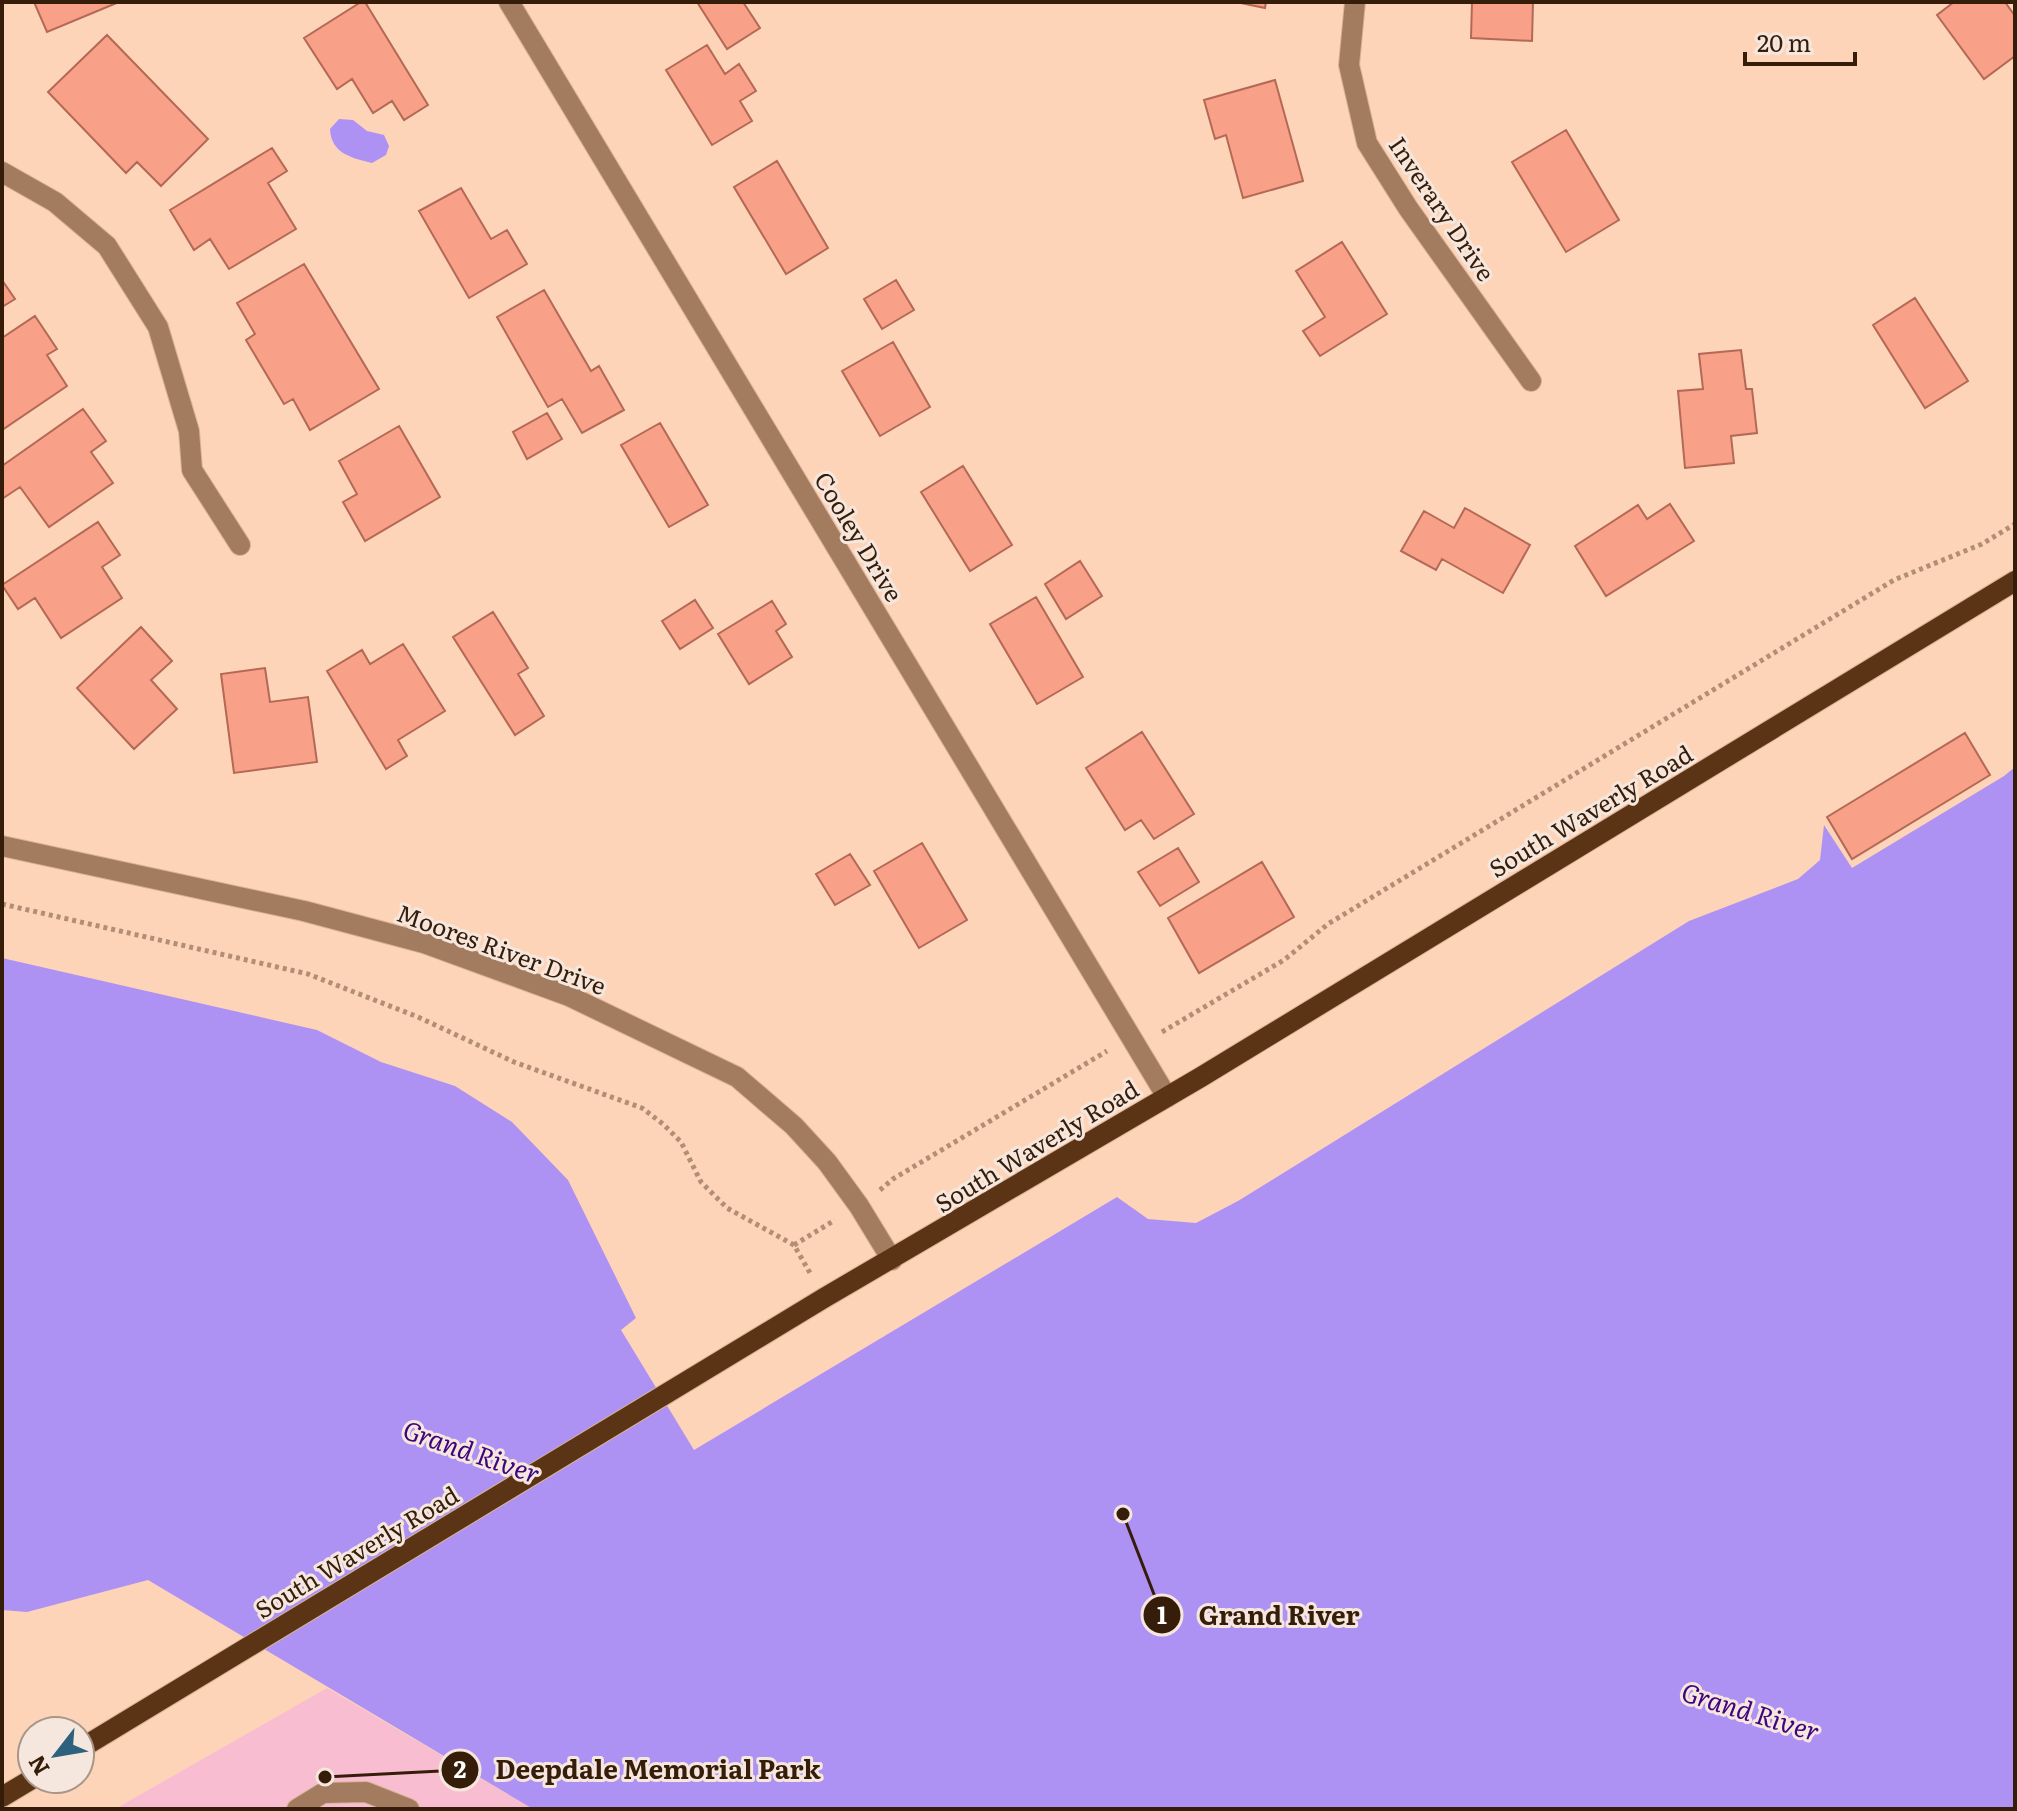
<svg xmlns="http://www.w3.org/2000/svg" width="2017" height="1811" font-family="Literata,serif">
	<rect width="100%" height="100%" fill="#fdd4b8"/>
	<path fill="#f8bdd1" d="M327 1688 533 1809H115Z"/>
	<path fill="#ae92f3" d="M339 119 353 120 367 131 384 135 389 146 386 155 372 163C351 158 331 153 330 129Z
		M2015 767V1809H533L148 1580 27 1612 2 1610V958L317 1030 381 1062 455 1086 512 1122 568 1180 636 1318 621 1330 694 1450 1117 1197 1148 1219 1196 1223 1238 1201 1689 921 1798 879 1820 860 1824 825 1852 868 2004 776Z"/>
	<path fill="#f9a088" stroke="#b36955" stroke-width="2" d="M34 2H119L47 32Z
		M361 2H365L428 105 404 120 392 101 373 113 352 79 337 89 304 38Z
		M697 2H743L760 28 727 49Z
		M1236 2H1266L1265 8Z
		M1472 2H1533L1532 41 1471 38Z
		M1954 2H2005L2015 16V56L1984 79 1937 15Z
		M107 35 208 139 161 186 137 162 126 173 48 92Z
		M707 45 725 74 739 64 756 91 740 101 752 121 712 145 666 70Z
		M1275 80 1303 181 1243 198 1226 135 1215 139 1204 100Z
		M1566 130 1619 220 1566 252 1512 162Z
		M272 148 287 171 268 183 296 229 229 269 210 239 194 250 170 210Z
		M777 161 828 248 786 274 734 187Z
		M461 188 491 239 507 230 527 264 469 298 419 211Z
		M1342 242 1387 314 1320 356 1303 331 1325 317 1296 271Z
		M304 264 379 389 310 430 293 399 284 404 246 340 255 334 237 303Z
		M2 280 15 299 2 307Z
		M896 280 914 310 882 329 864 299Z
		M544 290 591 371 599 366 624 410 582 433 562 399 548 407 497 317Z
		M1915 298 1968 381 1925 408 1873 325Z
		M35 316 57 349 47 355 67 386 2 430V338Z
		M893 342 930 407 880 436 842 371Z
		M1741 350 1746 389H1752L1757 433 1731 436 1734 463 1685 468 1678 391 1703 389 1699 354Z
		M83 409 106 441 91 452 113 483 49 527 20 487 2 499V466Z
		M547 413 562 439 527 459 513 432Z
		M660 423 708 505 669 527 621 445Z
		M399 426 440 497 365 541 343 502 357 494 339 461Z
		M963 466 1012 545 970 571 921 492Z
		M1670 504 1694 541 1606 596 1575 546 1638 505 1647 519Z
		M1465 508 1530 545 1503 593 1442 559 1436 570 1401 551 1424 511 1454 528Z
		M98 522 120 555 102 567 122 598 61 638 35 598 18 609 2 585Z
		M1080 561 1102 596 1066 619 1045 584Z
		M1036 597 1083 677 1037 704 990 624Z
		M695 600 713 628 680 649 662 621Z
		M772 601 786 624 776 631 792 657 749 684 718 634Z
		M493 612 528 668 518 674 544 716 515 735 453 637Z
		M141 627 172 661 151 680 177 709 134 749 77 688Z
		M403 644 445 711 398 740 407 756 386 769 327 671 362 650 370 664Z
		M265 668 270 702 308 697 317 762 234 773 221 674Z
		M1142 732 1194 814 1154 839 1141 820 1125 830 1086 768Z
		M1965 733 1990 775 1852 859 1827 817Z
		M922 843 967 920 919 948 874 871Z
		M1178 848 1199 882 1160 906 1138 872Z
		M850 854 870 885 835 905 816 874Z
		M1262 862 1294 917 1199 973 1168 918Z"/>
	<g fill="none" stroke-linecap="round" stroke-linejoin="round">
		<defs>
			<path id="minor" d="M509 2 1167 1097
				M1355 2 1349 65 1367 143 1408 208 1531 381
				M2 172 55 202 107 246 158 327 189 431 192 470 240 545
				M2 846 304 911 424 943 569 996 737 1077 794 1126 827 1162 859 1206 892 1260
				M297 1809 323 1793 366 1792 409 1809"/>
			<path id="major" d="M80 1749 824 1298 1201 1077 2015 581
				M2 1797 32 1779"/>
		</defs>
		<use href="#minor" stroke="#d9b398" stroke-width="22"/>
		<use href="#major" stroke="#d9b398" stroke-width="22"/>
		<path stroke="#b18e75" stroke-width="5" stroke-dasharray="4 4" stroke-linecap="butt" d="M2 904 308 974 418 1017 514 1062 642 1108 663 1124 681 1142 701 1182 727 1208 794 1245 810 1273
			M1162 1032 1284 960 1328 924 1894 580 1982 544 2015 524
			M880 1190 893 1179 1107 1051
			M794 1245 835 1220"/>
		<use href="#minor" stroke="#a37c60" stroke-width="20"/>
		<use href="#major" stroke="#5b3415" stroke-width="20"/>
	</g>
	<g text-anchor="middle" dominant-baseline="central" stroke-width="6" stroke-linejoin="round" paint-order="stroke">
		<g font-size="24" fill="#361d09" stroke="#f6e7de">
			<text transform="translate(1443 208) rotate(56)">Inverary Drive</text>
			<text transform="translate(860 536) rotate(59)">Cooley Drive</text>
			<text transform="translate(1590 810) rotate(-31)">South Waverly Road</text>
			<text transform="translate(502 948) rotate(20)">Moores River Drive</text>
			<text transform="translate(1036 1145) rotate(-31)">South Waverly Road</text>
			<text transform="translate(356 1551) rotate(-31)">South Waverly Road</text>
		</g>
		<g font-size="26" font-style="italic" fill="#3f057d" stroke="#f6e7de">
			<text transform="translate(472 1450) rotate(19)">Grand River</text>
			<text transform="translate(1751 1710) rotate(17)">Grand River</text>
		</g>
	</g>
	<path fill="none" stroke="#361d09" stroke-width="3" d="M1123 1514L1162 1615M325 1777L460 1770"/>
	<g fill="#361d09" stroke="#f6e7de" stroke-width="3">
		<circle cx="1123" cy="1514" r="8"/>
		<circle cx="325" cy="1777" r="8"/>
		<circle cx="1162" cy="1615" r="20"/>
		<circle cx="460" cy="1770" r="20"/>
	</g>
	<g font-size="24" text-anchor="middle" font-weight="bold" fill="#fff">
		<text x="1162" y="1624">1</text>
		<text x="460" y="1778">2</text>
	</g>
	<g font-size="26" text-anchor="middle" font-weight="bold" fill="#361d09" stroke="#f6e7de" stroke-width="6" stroke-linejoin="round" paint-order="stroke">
		<text x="1279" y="1625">Grand River</text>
		<text x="658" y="1779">Deepdale Memorial Park</text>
	</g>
	<rect width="2017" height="1811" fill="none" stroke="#361d09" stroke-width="8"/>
	<g transform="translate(56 1755) rotate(239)"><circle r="38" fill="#f6e7de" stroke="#a99689" stroke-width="2"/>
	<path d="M0-6L14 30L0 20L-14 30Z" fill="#2e617e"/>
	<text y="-12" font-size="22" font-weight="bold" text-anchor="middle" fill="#361d09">N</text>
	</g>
	<path d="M1745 52v12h110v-12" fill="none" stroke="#361d09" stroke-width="4"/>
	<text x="1757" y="52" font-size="24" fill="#361d09" stroke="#f6e7de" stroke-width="6" paint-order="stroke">20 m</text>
</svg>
